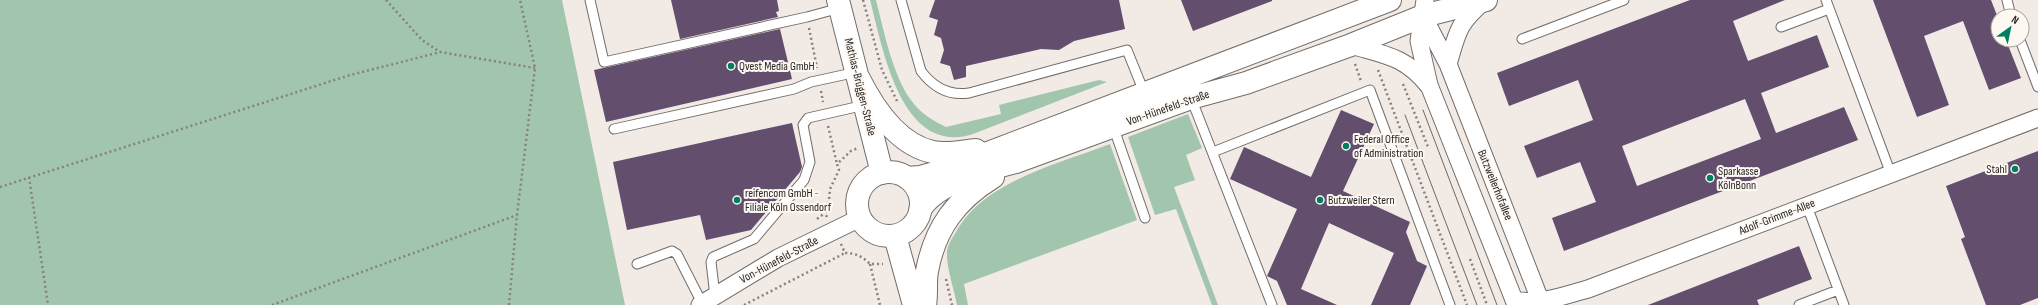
<svg xmlns="http://www.w3.org/2000/svg" width="2038" height="305" font-family="'Sofia Sans Condensed',sans-serif">
	<rect width="100%" height="100%" fill="#f2eae5"/>
	<path fill="#a2c6ad" d="M0 0H562L625 305H0Z
		M870 0H876C884 31 893 79 914 104 923 115 934 121 946 127L1001 114 999 105 1099 80 1107 82 973 134C901 157 883 49 870 0Z
		M1188 114 1202 148 1186 155 1195 180 1174 187 1218 305H1212L1176 209 1155 215 1128 137Z
		M1110 144 1137 220 964 284 968 305H957C954 288 946 268 947 251 948 245 952 238 956 232 984 181 1058 164 1110 144Z"/>
	<path fill="#634e6e" fill-rule="evenodd" d="M671 0H777L779 11 776 12 778 17 680 39Z
		M935 0H1119L1125 29 1074 41 1059 50 1041 49 966 66V77L954 80 950 66 940 63 944 50 941 38 934 35 938 20 929 17Z
		M1181 0H1272V1L1193 31Z
		M1690 0H1785L1733 21 1748 61 1817 35 1829 67 1761 93 1776 133 1844 107 1858 140 1564 251 1552 218 1596 202 1580 162 1537 178 1524 146 1593 120 1578 80 1509 106 1497 73ZM1745 99 1761 139 1637 186 1622 146Z
		M1873 0H1991L1998 18V40H2006L2021 78 1989 90 1963 21 1924 36 1949 105 1917 117Z
		M780 29 792 79 606 122 594 70Z
		M1341 110 1374 124 1343 191 1410 222 1406 232 1417 261 1427 266 1410 305H1371L1394 253 1329 223 1301 289 1337 305H1287L1277 281 1267 276 1297 209 1230 179 1244 147 1311 177Z
		M792 123 802 167 800 172 751 230 706 240 700 215 627 230 613 162Z
		M2038 151V298L2020 305H1986L1961 239 1965 237 1946 186Z
		M1799 246 1812 279 1757 300 1759 305H1648Z"/>
	<g fill="none" stroke-linecap="round" stroke-linejoin="round">
		<defs>
			<path id="service" d="M590 0 604 62 807 17 840 8
				M901 0 921 71C933 87 949 96 969 93L1127 50 1144 92
				M1826 0 1891 174
				M2007 0 2011 16
				M1781 27 1829 9
				M1522 39 1624 0
				M2020 40 2038 87
				M1191 98 1272 305
				M1113 126 1145 218
				M614 129 794 89 811 82 857 72
				M1213 152 1370 90 1450 305
				M1807 206 1844 305
				M637 264 672 251 677 254 703 305
				M715 296 711 262 713 257 754 239 804 180 810 162 803 125 808 118 865 105
				M1799 305 1838 290"/>
			<path id="minor" d="M1425 0 1419 41 1429 85 1516 305
				M1423 16 1448 64 1542 305
				M1351 45C1384 55 1405 56 1428 85
				M1448 64C1458 31 1457 25 1484 1
				M1514 300C1541 305 1562 296 1588 289L2038 118
				M700 305 778 258 860 218"/>
			<path id="tertiary" d="M838 0 882 173
				M858 77C873 107 898 145 933 152 947 155 963 151 976 150
				M857 204a32 32 0 1 1 64 0a32 32 0 1 1-64 0Z
				M907 178 920 177 938 172 1390 0
				M920 210C935 183 988 169 1016 162L1191 98 1246 83 1351 45 1423 16 1486 0
				M895 236 914 305
				M925 305C927 294 925 282 927 271 935 228 956 200 993 177"/>
		</defs>
		<use href="#service" stroke="#736c68" stroke-width="11"/>
		<use href="#minor" stroke="#736c68" stroke-width="19"/>
		<use href="#tertiary" stroke="#736c68" stroke-width="24"/>
		<path stroke="#87817e" stroke-width="2.5" stroke-dasharray="2 3" stroke-linecap="butt" d="M386 0 422 40 440 52
			M863 0 882 70 898 103
			M809 28 817 68
			M1355 64 1361 81
			M1378 70 1467 305
			M1403 84 1428 147
			M821 91 823 102
			M828 126 837 164
			M29 177 48 305
			M0 187 347 76 440 52 535 68
			M827 217 825 213 828 210 830 189 839 170 837 164 851 151 858 148
			M817 219 825 213
			M841 244 845 253C856 253 863 257 870 264H883
			M1470 259 1487 305
			M870 264 880 305
			M946 279 952 305
			M272 305 517 215
			M509 305 517 215 535 68 520 0
			M744 305 845 253"/>
		<use href="#service" stroke="#fff" stroke-width="9"/>
		<use href="#minor" stroke="#fff" stroke-width="17"/>
		<use href="#tertiary" stroke="#fff" stroke-width="22"/>
		<path stroke="#6e6966" stroke-width="1" d="M1423 110 1497 305
			M1405 115 1477 305"/>
	</g>
	<g fill="#007f5f" stroke="#fef8f3" stroke-width="1.5">
		<circle cx="731" cy="66" r="4"/>
		<circle cx="1346" cy="146" r="4"/>
		<circle cx="2015" cy="169" r="4"/>
		<circle cx="1710" cy="178" r="4"/>
		<circle cx="737" cy="200" r="4"/>
		<circle cx="1320" cy="200" r="4"/>
	</g>
	<g text-anchor="middle" dominant-baseline="central" stroke-width="4" stroke-linejoin="round" paint-order="stroke">
		<g font-size="12" fill="#272422" stroke="#fef8f3" text-anchor="start">
			<text x="739" y="66">Qvest Media GmbH</text>
			<text x="1354" y="139">Federal Office<tspan x="1354" dy="14">of Administration</tspan></text>
			<text x="2007" y="169" text-anchor="end">Stahl</text>
			<text x="1718" y="171">Sparkasse<tspan x="1718" dy="14">KölnBonn</tspan></text>
			<text x="745" y="193">reifencom GmbH -<tspan x="745" dy="14">Filiale Köln Ossendorf</tspan></text>
			<text x="1328" y="200">Butzweiler Stern</text>
		</g>
		<g font-size="12" fill="#272422" stroke="#fef8f3">
			<text transform="translate(860 87) rotate(76)">Mathias-Brüggen-Straße</text>
			<text transform="translate(1168 108) rotate(-19)">Von-Hünefeld-Straße</text>
			<text transform="translate(1495 185) rotate(68)">Butzweilerhofallee</text>
			<text transform="translate(1777 217) rotate(-21)">Adolf-Grimme-Allee</text>
			<text transform="translate(779 260) rotate(-28)">Von-Hünefeld-Straße</text>
		</g>
	</g>
	<g transform="translate(2010 28) rotate(33)"><circle r="19" fill="#fef8f3" stroke="#a8a39f"/>
	<path d="M0-3L7 15L0 10L-7 15Z" fill="#007f5f"/>
	<text y="-6" font-size="11" font-weight="bold" text-anchor="middle" fill="#272422">N</text>
	</g>
</svg>
